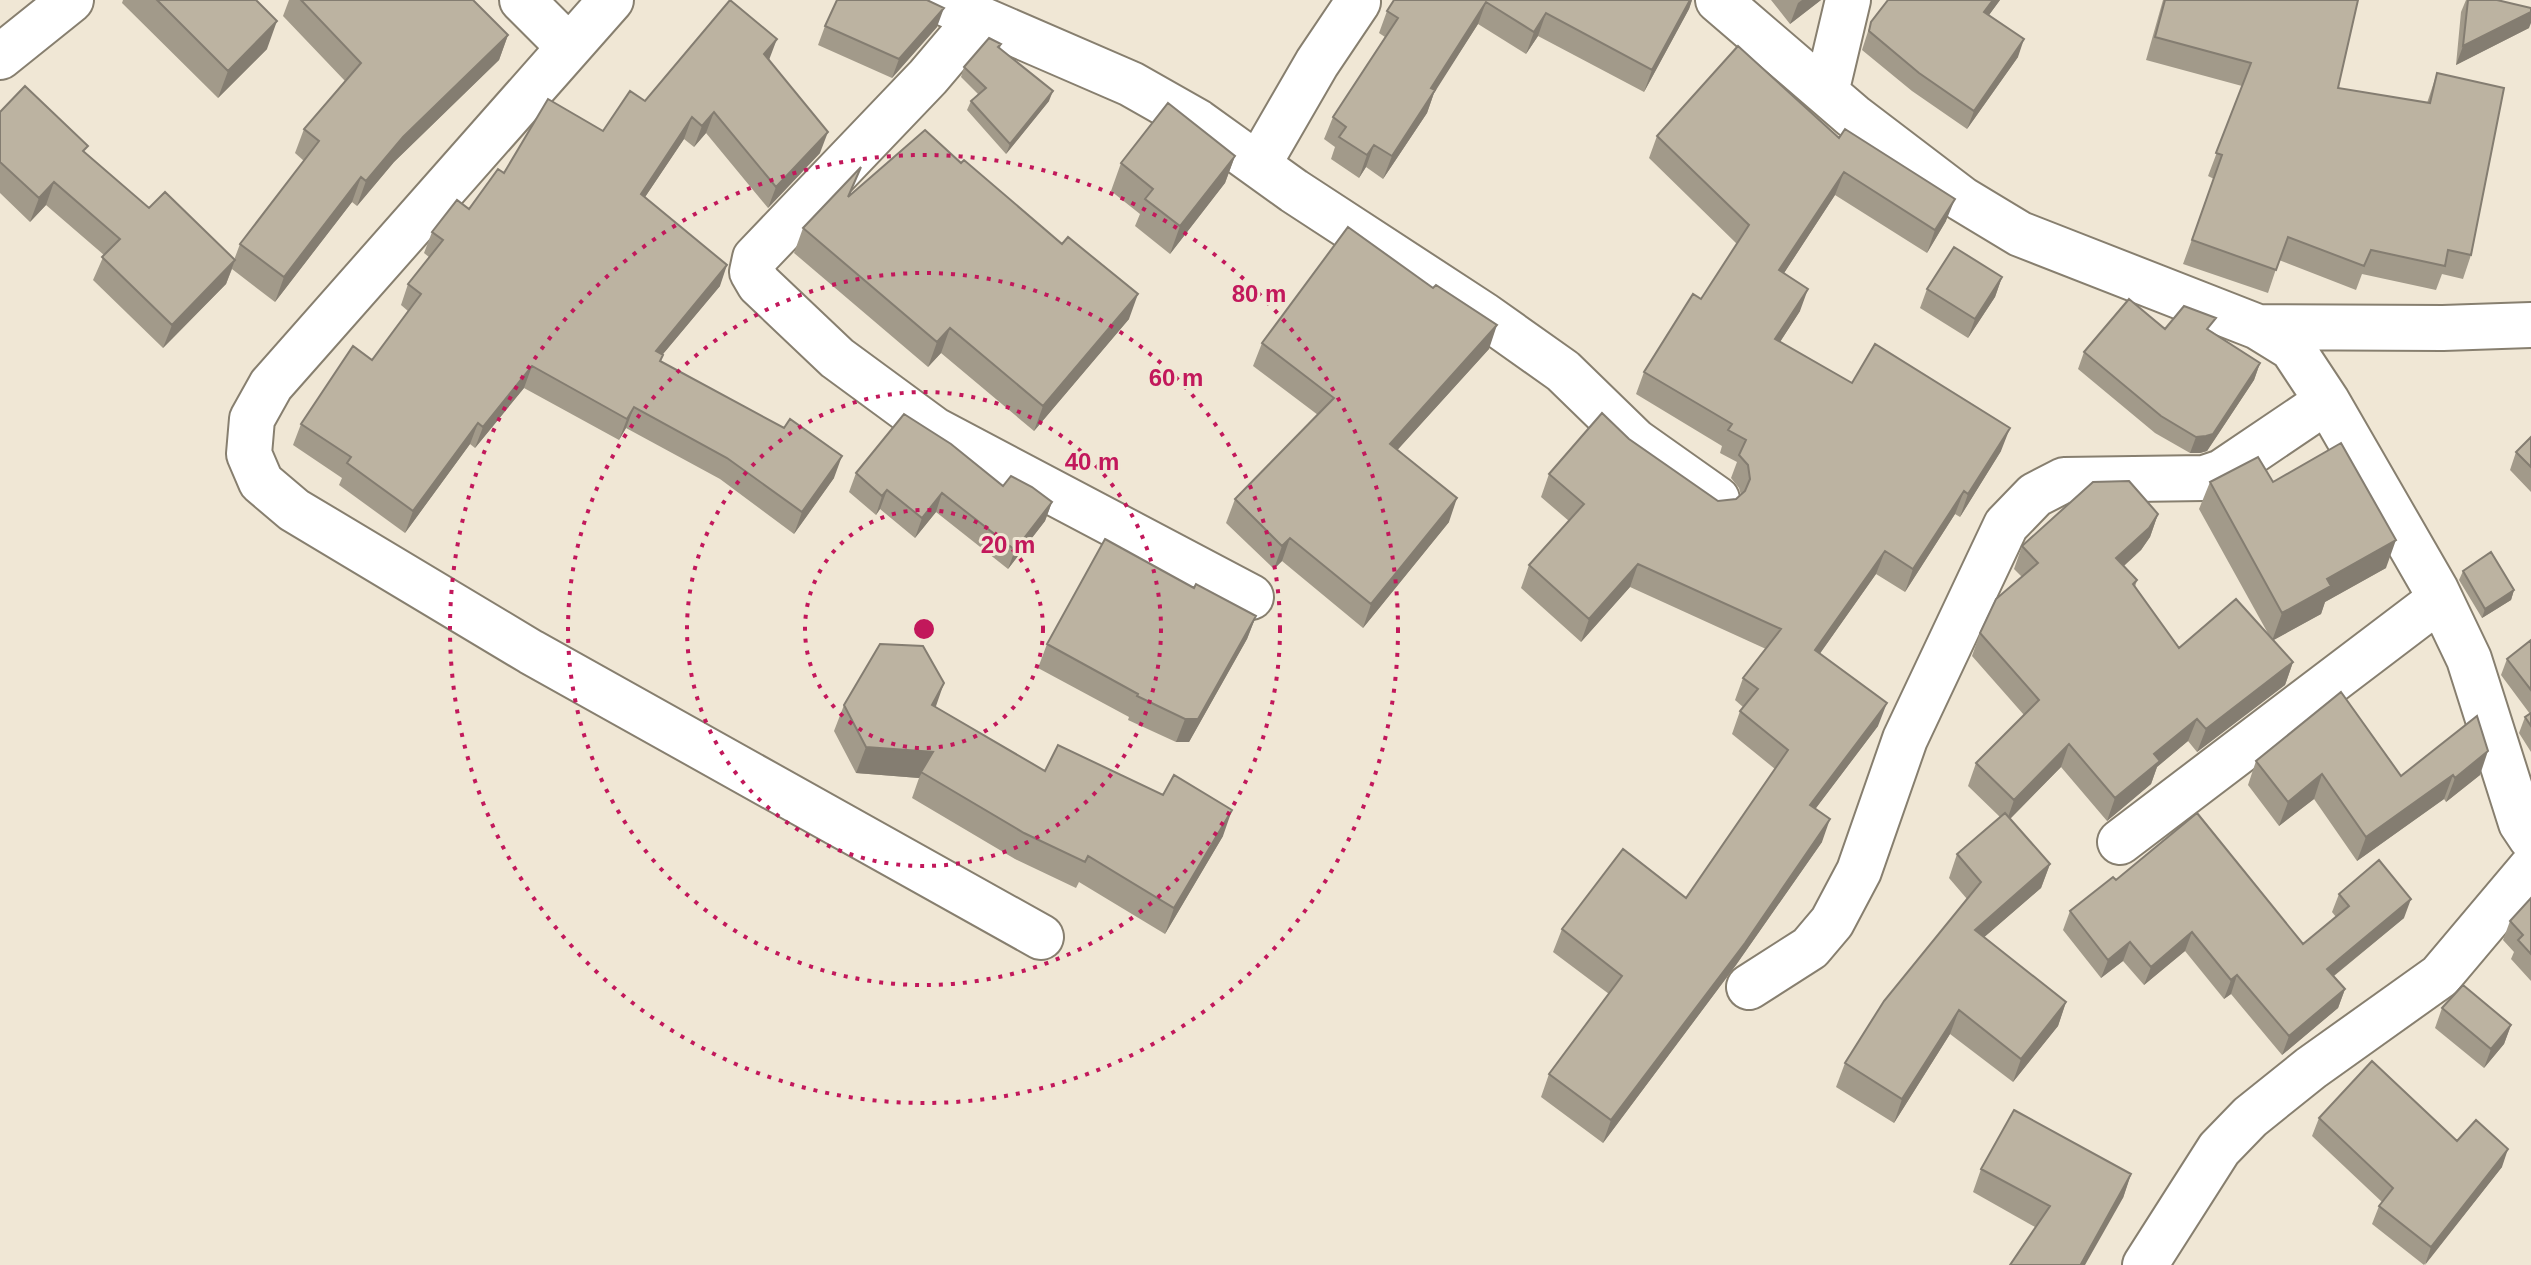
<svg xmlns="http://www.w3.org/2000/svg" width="2531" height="1265" font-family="Helvetica,sans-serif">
	<rect width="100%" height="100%" fill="#f0e7d5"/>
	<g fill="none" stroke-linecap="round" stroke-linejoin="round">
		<defs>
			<path id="minor" d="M522 0 568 46
				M611 0 271 385 252 419 249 454 261 482 294 510 531 652 1041 937
				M937 0 1131 84 1198 122 1294 191 1484 315 1563 371 1635 441 1717 499
				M1718 0 1853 116 1962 199 2020 234 2258 327 2292 348 2327 401 2436 590 2469 659 2521 823 2531 838
				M978 18 928 77 755 258 752 272 759 284 837 358 935 430 1251 597
				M0 57 71 0
				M1826 93 1848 0
				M1258 165 1317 63 1358 2
				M2258 327 2443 328 2531 325
				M2120 842 2440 599
				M1749 987 1810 948 1832 922 1859 871 1905 739 2006 525 2035 495 2064 480 2204 478 2222 472 2327 401
				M2145 1265 2219 1149 2250 1117 2311 1068 2440 976 2531 868"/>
		</defs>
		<use href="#minor" stroke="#877f6f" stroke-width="48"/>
		<use href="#minor" stroke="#fff" stroke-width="44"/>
	</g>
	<path fill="#a29a8a" d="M123 0H256L267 49 218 98 122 3Z
		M289 0H473L508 35 499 60 394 162 357 206 352 202 275 302 232 269 226 284 163 348 93 280 104 255 46 205 30 222 0 193V112L86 153 149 208 234 260 240 244 304 161 295 153 304 129 345 81 283 16Z
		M1394 0H1692L1689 9 1644 92 1538 36 1526 54 1478 24 1435 90 1427 113 1383 179 1366 167 1359 178 1331 159 1335 147 1324 139 1333 117 1385 37 1379 33 1387 11Z
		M1771 0H1821L1790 24Z
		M1888 0H2000L1989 15 2018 57 1967 129 1912 91 1862 50 1871 22Z
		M2163 0H2358L2338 88 2427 103 2437 73 2471 255 2463 279 2442 274 2436 290 2362 274 2356 290 2279 260 2268 293 2183 264 2214 179 2208 176 2242 86 2146 60Z
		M2466 0H2497L2529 28 2456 65 2461 12Z
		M825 26 937 27 892 78 818 45Z
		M1001 44 1000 48 1049 101 1006 154 967 110 971 101 978 94 961 77 964 67Z
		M769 60 820 153 768 208 706 133 694 147 684 139 645 197 720 286 662 355 661 361 834 478 794 534 720 479 626 428 619 440 524 388 475 448 470 444 405 533 339 485 342 478 293 445 301 424 372 360 408 311 401 305 408 284 429 257 424 253 432 232 469 209 504 173 603 131 645 101Z
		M1657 136 1839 138 1946 221 1927 253 1835 195 1784 273 1800 311 1780 342 1852 383 2001 451 1960 517 1955 514 1905 592 1876 574 1820 653 1878 726 1815 809 1822 842 1736 965 1603 1143 1541 1097 1549 1074 1609 994 1553 952 1562 929 1686 898 1775 769 1732 734 1740 711 1743 707 1735 700 1743 678 1766 649 1630 587 1581 642 1521 588 1529 565 1569 521 1541 497 1549 474 1629 439 1718 501 1736 499 1741 495 1739 488 1731 478 1737 462 1720 453 1722 446 1636 394 1644 372 1701 299 1737 244 1649 158Z
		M1235 156 1225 183 1170 254 1135 226 1140 214 1111 191 1121 163Z
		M961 163 1062 244 1129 319 1034 431 941 353 928 367 794 253 803 228 852 194Z
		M2002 277 1995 297 1968 338 1920 308 1927 289Z
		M1433 288 1489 349 1397 450 1449 522 1363 628 1282 561 1274 569 1226 523 1235 499 1318 415 1253 366 1262 343Z
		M2165 329 2211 331 2260 363 2254 380 2207 451 2200 453H2190L2155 433 2078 369 2084 352Z
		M2531 438V492L2510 470 2516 452Z
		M856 473 1003 486 1052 502 1045 521 1008 569 936 512 915 538 880 509 876 515 849 492Z
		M2210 482H2273L2386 568 2325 602 2321 614 2273 640 2293 662 2285 685 2197 752 2188 741 2157 767 2151 784 2107 821 2061 767 2010 819 2050 864 2041 888 1984 937 2066 1002 2058 1026 2013 1082 1950 1034 1894 1123 1836 1087 1845 1063 1967 899 1949 878 1957 854 2000 817 1968 786 1976 763 2024 715 1972 656 1980 633 2022 577 2014 569 2022 546 2158 514 2150 537 2141 550 2124 566 2137 580 2135 587 2179 648 2270 637 2199 509Z
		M2463 571 2514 590 2511 600 2482 618 2459 580Z
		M1194 588 1256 616 1247 639 1189 742H1176L1128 720 1129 717 1038 668 1047 644Z
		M2531 640V752L2519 733 2525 717 2530 714 2501 675 2507 659Z
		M844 705 936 707 1045 771 1223 836 1165 934 1079 882 1076 888 1015 859 912 798 919 778 856 773 834 731Z
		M2256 761 2401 776 2480 775 2446 802 2444 799 2357 861 2314 799 2279 826 2248 785Z
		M2116 880 2303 944 2336 917 2332 912 2339 894 2404 918 2334 976 2345 989 2338 1008 2282 1055 2231 994 2224 999 2185 951 2144 985 2123 961 2101 978 2063 930 2070 911Z
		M2531 898V981L2511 959 2514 952 2503 940 2510 921Z
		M2442 1008 2511 1025 2504 1044 2484 1068 2435 1028Z
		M2319 1118 2457 1141 2502 1167 2424 1265 2372 1224 2379 1206 2382 1202 2312 1136Z
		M1981 1169 2131 1174 2123 1198 2035 1227 1973 1192Z"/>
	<path fill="#847d71" d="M1690 0H1692L1689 9 1644 92 1652 70Z
		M1802 0H1821L1790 24 1798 3Z
		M1993 0H2000L1978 30 1984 12Z
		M1486 2 1478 24 1431 98 1435 90 1427 113 1383 179 1392 156 1431 88Z
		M944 8 937 27 892 78 899 59Z
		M2531 12V23L2529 28 2456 65 2463 46Z
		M1546 13 1538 36 1526 54 1534 32Z
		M277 21 267 49 218 98 228 71Z
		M508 35 499 60 394 162 357 206 366 181 403 137Z
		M777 39 769 60 764 54Z
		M2024 39 2018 57 1967 129 1974 111Z
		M1053 91 1049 101 1006 154 1010 144Z
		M714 112 706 133 694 147 702 126Z
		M692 117 684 139 633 215 641 194Z
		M828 132 820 153 768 208 776 187Z
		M1374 145 1366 167 1359 178 1367 155Z
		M1235 156 1225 183 1170 254 1180 226Z
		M1844 172 1835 195 1771 293 1779 270Z
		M361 177 352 202 275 302 284 277Z
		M54 182 46 205 30 222 39 198Z
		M1955 199 1946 221 1927 253 1935 230Z
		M235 260 226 284 163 348 172 325Z
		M727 265 720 286 648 372 656 351Z
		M2002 277 1995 297 1968 338 1975 319Z
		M1808 289 1800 311 1767 362 1775 339Z
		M1138 294 1129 319 1034 431 1043 406Z
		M1497 325 1489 349 1382 467 1390 444Z
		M950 328 941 353 928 367 937 342Z
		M2260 363 2254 380 2207 451 2200 453H2190L2196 437Z
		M532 366 524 388 475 448 483 427Z
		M634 407 626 428 619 440 627 419Z
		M478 423 470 444 405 533 413 511Z
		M2010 428 2001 451 1960 517 1968 494Z
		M842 456 834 478 794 534 802 512Z
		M887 490 880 509 876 515 882 496Z
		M1964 491 1955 514 1905 592 1913 569Z
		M942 493 936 512 915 538 922 518Z
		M1457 498 1449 522 1363 628 1371 604Z
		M1052 502 1045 521 1008 569 1015 550Z
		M2158 514 2150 537 2141 550 2107 581 2116 558Z
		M1290 538 1282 561 1274 569 1282 546Z
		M2396 540 2386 568 2325 602 2321 614 2272 641 2282 613 2327 579Z
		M1885 551 1876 574 1807 672 1815 650Z
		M1638 564 1630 587 1581 642 1589 619Z
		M2514 590 2511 600 2482 618 2485 609Z
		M1256 616 1247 639 1189 742H1176L1185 719Z
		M2293 662 2285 685 2197 752 2206 729Z
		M944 683 935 709 932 705Z
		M1887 703 1878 726 1801 828 1810 805Z
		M2197 719 2188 741 2157 767 2151 784 2107 821 2115 798 2154 754Z
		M2069 744 2061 767 2006 823 2014 800Z
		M866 747 933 752 919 778 856 773Z
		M2488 751 2480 775 2446 802 2455 778Z
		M2322 774 2314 799 2279 826 2288 802Z
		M2453 775 2444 799 2357 861 2366 837Z
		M1232 810 1223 836 1165 934 1174 908Z
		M1830 819 1822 842 1736 965 1603 1143 1611 1120Z
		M2050 864 2041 888 1966 953 1975 930Z
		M2411 899 2404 918 2320 987 2327 969Z
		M2192 932 2185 951 2144 985 2151 967Z
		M2130 942 2123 961 2101 978 2108 960Z
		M2237 975 2231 994 2224 999 2231 980Z
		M2345 989 2338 1008 2282 1055 2289 1036Z
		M2066 1002 2058 1026 2013 1082 2021 1059Z
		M1959 1010 1950 1034 1894 1123 1902 1099Z
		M2511 1025 2504 1044 2484 1068 2491 1049Z
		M2508 1149 2502 1167 2425 1265 2431 1247Z
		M2131 1174 2123 1198 2085 1265H2081Z"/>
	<path fill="#bcb3a1" stroke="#847d71" stroke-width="2" d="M157 0H256L277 21 228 71Z
		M301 0H473L508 35 403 137 366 181 361 177 284 277 240 244 319 141 304 129 361 63Z
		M730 0 777 39 764 54 828 132 776 187 714 112 702 126 692 117 641 194 727 265 656 351 663 355 660 361 784 428 790 419 842 456 802 512 727 458 634 407 627 419 532 366 483 427 478 423 413 511 347 463 351 457 301 424 353 346 372 360 421 294 408 284 443 240 432 232 457 200 469 209 498 169 504 173 548 99 603 131 630 91 645 101Z
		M837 0H927L944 8 899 59 825 26Z
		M1394 0H1690L1652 70 1546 13 1534 32 1486 2 1431 88 1435 90 1392 156 1374 145 1367 155 1339 137 1346 127 1333 117 1398 18 1387 11Z
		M1888 0H1993L1984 12 2024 39 1974 111 1919 73 1869 31 1871 22Z
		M2165 0H2358L2338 88 2430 103 2437 73 2504 88 2471 255 2448 250 2445 266 2371 250 2364 266 2288 237 2276 270 2192 240 2222 155 2216 153 2251 63 2155 37Z
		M2468 0H2497L2531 8V12L2463 46Z
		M989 38 1001 44 998 47 1053 91 1010 144 971 101 986 88 964 67Z
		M1738 46 1839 138 1845 129 1955 199 1935 230 1844 172 1779 270 1808 289 1775 339 1852 383 1875 344 2010 428 1968 494 1964 491 1913 569 1885 551 1815 650 1887 703 1810 805 1830 819 1745 943 1611 1120 1549 1074 1622 976 1562 929 1623 849 1686 898 1788 750 1740 711 1758 689 1743 678 1781 629 1638 564 1589 619 1529 565 1584 504 1549 474 1602 413 1629 439 1718 501 1736 499 1745 491 1750 479 1748 465 1739 455 1746 440 1728 430 1732 424 1644 372 1693 294 1701 299 1749 225 1657 136Z
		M25 86 88 146 83 151 149 208 165 192 235 260 172 325 102 257 120 239 54 182 39 198 0 162V112Z
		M1168 103 1235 156 1180 226 1145 199 1153 189 1121 163Z
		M925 130 961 163 964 160 1062 244 1068 237 1138 294 1043 406 950 328 937 342 803 228 861 167 848 197Z
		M1348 227 1433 288 1436 285 1497 325 1390 444 1457 498 1371 604 1290 538 1282 546 1235 499 1334 398 1262 343Z
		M1954 247 2002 277 1975 319 1927 289Z
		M2129 299 2165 329 2184 306 2216 318 2207 329 2260 363 2213 434 2206 436 2196 437 2161 416 2084 352Z
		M904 414 951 444 1003 486 1011 476 1032 487 1052 502 1015 550 942 493 922 518 887 490 882 496 856 473Z
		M2531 437V467L2516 452Z
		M2341 443 2396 540 2327 579 2331 586 2282 613 2210 482 2258 457 2273 482Z
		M2129 481 2158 514 2149 528 2116 558 2137 580 2133 584 2179 648 2236 599 2293 662 2206 729 2197 719 2154 754 2160 761 2115 798 2069 744 2014 800 1976 763 2039 700 1980 633 1996 599 2038 563 2022 546 2093 482Z
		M1105 539 1194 588 1196 584 1256 616 1198 719H1185L1137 696 1138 694 1047 644Z
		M2491 552 2514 590 2485 609 2463 571Z
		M2531 640V690L2507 659Z
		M880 644 923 646 944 683 932 705 1045 771 1058 745 1163 795 1174 775 1232 810 1174 908 1088 856 1085 862 1024 833 921 772 933 752 866 747 844 705Z
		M2341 692 2401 776 2477 716 2488 751 2455 778 2453 775 2366 837 2322 774 2288 802 2256 761Z
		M2531 713V726L2525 717Z
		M2005 813 2050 864 1975 930 2066 1002 2021 1059 1959 1010 1902 1099 1845 1063 1884 1001 1981 882 1957 854Z
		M2197 813 2303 944 2349 906 2339 894 2379 860 2411 899 2327 969 2345 989 2289 1036 2237 975 2231 980 2192 932 2151 967 2130 942 2108 960 2070 911 2113 877 2116 880Z
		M2531 898V954L2518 940 2523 935 2510 921Z
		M2463 985 2511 1025 2491 1049 2442 1008Z
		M2372 1061 2457 1141 2476 1120 2508 1149 2431 1247 2379 1206 2393 1188 2319 1118Z
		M2014 1110 2131 1174 2081 1264 2083 1265H2010L2050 1206 1981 1169Z"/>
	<g fill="none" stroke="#c2185b" stroke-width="4" stroke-dasharray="4 8">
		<circle cx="924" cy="629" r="119"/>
		<circle cx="924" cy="629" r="237"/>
		<circle cx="924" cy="629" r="356"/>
		<circle cx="924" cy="629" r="474"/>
	</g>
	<circle cx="924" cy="629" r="12" fill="#c2185b" stroke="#f0e7d5" stroke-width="4"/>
	<g font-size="24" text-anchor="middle" font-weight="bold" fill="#c2185b" stroke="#f0e7d5" stroke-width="6" stroke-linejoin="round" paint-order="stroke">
		<text x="1259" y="302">80 m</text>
		<text x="1176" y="386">60 m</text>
		<text x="1092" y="470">40 m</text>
		<text x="1008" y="553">20 m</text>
	</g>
</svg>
